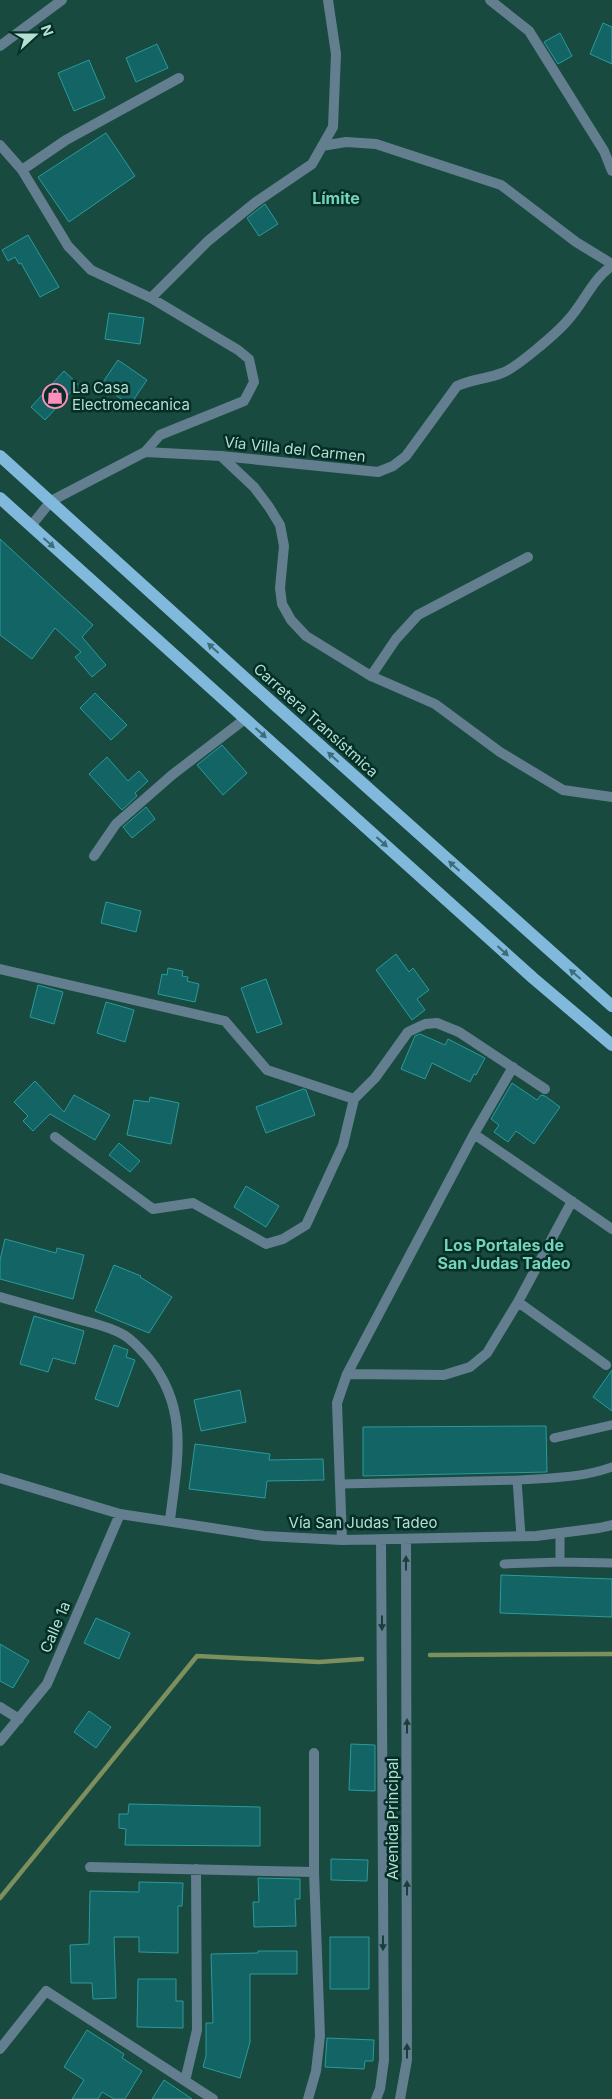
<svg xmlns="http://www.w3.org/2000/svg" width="612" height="2099" font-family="Inter,sans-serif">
	<rect width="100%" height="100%" fill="#184a3f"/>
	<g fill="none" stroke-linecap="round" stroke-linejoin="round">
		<path stroke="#7d8f5d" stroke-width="4.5" d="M430 1655 612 1654
			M0 1898 197 1656 319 1662 362 1659"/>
	</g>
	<path fill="#126465" stroke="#2c9a9b" d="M603 23 612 27V64L590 54Z
		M560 33 572 56 558 64 544 42Z
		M157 44 168 68 136 82 126 58Z
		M89 60 105 98 74 111 58 73Z
		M106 133 135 176 69 222 38 177Z
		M265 204 278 224 259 236 247 218Z
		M28 235 59 287 40 297 21 263 19 264 15 257 8 261 2 250Z
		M109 313 144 318 140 344 105 339Z
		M118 360 147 380 130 405 101 385Z
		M64 371 78 384 45 420 31 407Z
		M0 539 93 625 82 637 106 665 92 677 75 657 81 652 55 628 32 659 0 635Z
		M95 693 127 725 111 740 80 708Z
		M222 745 247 773 223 795 197 765Z
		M107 757 128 781 139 771 148 781 135 793 137 796 122 810 89 774Z
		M146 807 155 819 132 838 123 827Z
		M106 902 141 911 136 932 101 923Z
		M396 954 409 972 413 968 429 990 417 999 425 1010 412 1020 376 970Z
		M168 968 183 971 182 976 188 977 187 981 199 984 195 1002 158 994 162 974 167 975Z
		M266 979 282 1024 257 1033 241 988Z
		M38 985 63 992 54 1024 30 1017Z
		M106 1002 134 1010 125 1042 97 1033Z
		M420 1034 445 1045 448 1039 485 1058 476 1075 474 1074 470 1082 432 1063 425 1079 401 1069 415 1036Z
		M35 1081 64 1112 74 1095 110 1115 95 1140 50 1114 33 1131 23 1121 28 1116 14 1102Z
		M512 1083 537 1100 541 1095 545 1096 560 1107 534 1144 516 1131 508 1142 494 1132 499 1125 491 1119Z
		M303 1089 306 1090 315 1115 266 1133 256 1107Z
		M150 1097 179 1103 171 1144 127 1135 134 1100 149 1102Z
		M119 1143 140 1161 130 1172 109 1155Z
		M246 1186 279 1206 266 1227 234 1207Z
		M5 1239 56 1253 57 1248 84 1255 73 1299 0 1279V1260Z
		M114 1265 141 1276 140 1277 172 1297 149 1333 95 1311Z
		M34 1316 84 1331 75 1364 53 1358 48 1372 20 1364Z
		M114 1345 128 1350 126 1357 135 1360 118 1407 95 1399Z
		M612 1370V1411L593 1397Z
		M240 1390 246 1422 201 1431 194 1400Z
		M546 1426 547 1472 363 1476V1427Z
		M195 1444 270 1454 269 1460 323 1459 324 1480 267 1481 265 1498 189 1489Z
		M501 1575 612 1579V1617L500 1613Z
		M96 1618 130 1633 119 1659 84 1643Z
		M0 1644 29 1661 13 1688 0 1681Z
		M89 1711 111 1727 96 1748 74 1732Z
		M351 1744 375 1745V1791L349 1790Z
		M129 1804 260 1807V1846L125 1845 126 1829 119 1828V1814H128Z
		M331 1859 368 1860 367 1881 331 1880Z
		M258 1878 300 1879V1899H295L296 1926 254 1927 253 1902H259Z
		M139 1882 183 1883 182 1906H178V1953L139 1952V1937H114L116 1998 93 1999 92 1983H71L70 1945 89 1944 90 1891 139 1892Z
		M330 1937H369V1989H330Z
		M258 1951H297V1974H250V2042L240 2078 203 2067 206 2056V2023H213L211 1954 258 1953Z
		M138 1979H176V2001H183V2028L137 2027Z
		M87 2030 124 2054 122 2058 142 2071 125 2099H114L102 2092 98 2099H72L84 2080 64 2067Z
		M327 2038 374 2040 373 2061H365L364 2069 325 2067Z
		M164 2080 192 2099H152Z"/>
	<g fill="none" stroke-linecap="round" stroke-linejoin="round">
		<path stroke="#627e8f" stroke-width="9" d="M554 1438 612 1425
			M517 1480C549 1478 582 1478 612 1467
			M340 1484 517 1480 521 1536
			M560 1533V1562L612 1563
			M504 1564 560 1562"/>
		<path stroke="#627e8f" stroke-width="10" d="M490 0 529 31 604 151 612 171
			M0 46 62 0
			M0 145 22 170 68 246 91 270 151 298 238 350 249 359 254 382 244 401 160 435 145 452
			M322 146 346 142 376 144 501 185 576 242 612 264
			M22 170 66 140 179 78
			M151 298 208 241 256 202 312 164 333 127 336 54 328 0
			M221 456 254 487 269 507 280 525 284 546 280 588 282 604 291 620 306 636 371 676 435 704 500 752 563 790 612 797
			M371 676 396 639 418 615 528 557
			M94 856 116 824 172 775 245 719
			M0 969 225 1021 267 1070 354 1099 375 1078 408 1032 425 1024 437 1023 459 1032 545 1089
			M474 1134 612 1229
			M55 1137 153 1209 193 1203 266 1244 283 1239 306 1225 343 1145 354 1099
			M0 1297C25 1304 49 1311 74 1318 91 1323 109 1326 124 1335 134 1341 142 1351 149 1359 190 1410 177 1461 170 1520
			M518 1302 606 1365
			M347 1374 444 1375 470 1367 487 1353 518 1302 572 1201
			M0 1478 120 1514 264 1536 342 1540 536 1536 599 1528 612 1525
			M342 1540 337 1403 347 1374 474 1134 513 1067
			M0 1707 19 1719
			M0 1741 47 1684 120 1514
			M90 1867 314 1872
			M0 2049 46 1991 213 2099
			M185 2081 197 2030 196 1869
			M308 2099 316 2071 320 2036 314 1872V1753
			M376 2099 380 2089 384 2060 381 1540
			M400 2099 407 2060 406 1539"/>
		<path stroke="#627e8f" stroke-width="10" d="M31 526 51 501 145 452 221 456 378 472 393 466 406 456 457 386C472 379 487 379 502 373 515 369 558 332 568 320 584 303 592 279 612 266"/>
		<path stroke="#80b9dc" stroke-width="12" d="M0 456 275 705 612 1006
			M0 498 533 978 612 1045"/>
	</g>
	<defs><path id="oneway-solid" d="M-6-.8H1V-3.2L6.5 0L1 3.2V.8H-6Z" transform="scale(1.25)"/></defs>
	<g fill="#3c6d78">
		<use href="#oneway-solid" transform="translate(49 543) rotate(42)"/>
		<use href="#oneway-solid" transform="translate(213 648) rotate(-138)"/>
		<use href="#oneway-solid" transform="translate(261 733) rotate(42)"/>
		<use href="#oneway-solid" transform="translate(333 757) rotate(-138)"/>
		<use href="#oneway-solid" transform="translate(382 842) rotate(42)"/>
		<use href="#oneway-solid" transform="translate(454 866) rotate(-138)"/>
		<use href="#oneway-solid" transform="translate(503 951) rotate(42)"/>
		<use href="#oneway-solid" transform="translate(575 974) rotate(-139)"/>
	</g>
	<g fill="#183f3b">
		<use href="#oneway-solid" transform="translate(406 1563) rotate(-90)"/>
		<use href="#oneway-solid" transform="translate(382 1623) rotate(90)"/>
		<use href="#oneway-solid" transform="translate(407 1726) rotate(-90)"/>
		<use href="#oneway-solid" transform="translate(407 1888) rotate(-90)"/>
		<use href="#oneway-solid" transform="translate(383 1943) rotate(90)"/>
		<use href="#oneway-solid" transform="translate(407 2051) rotate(-90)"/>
	</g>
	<defs>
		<symbol id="shop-ring" viewBox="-11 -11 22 22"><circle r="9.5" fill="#052f26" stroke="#fe8ebb" stroke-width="1.5"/><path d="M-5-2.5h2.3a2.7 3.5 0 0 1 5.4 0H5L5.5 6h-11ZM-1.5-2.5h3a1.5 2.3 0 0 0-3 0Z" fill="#fe8ebb"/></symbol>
	</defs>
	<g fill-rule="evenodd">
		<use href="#shop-ring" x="41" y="382" width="28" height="28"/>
	</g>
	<g text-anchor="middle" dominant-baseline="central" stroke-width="5" stroke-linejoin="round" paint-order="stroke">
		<g font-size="15" fill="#b4dfd3" stroke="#052f26" text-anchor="start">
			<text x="72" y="387">La Casa<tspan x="72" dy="17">Electromecanica</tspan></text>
		</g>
		<g font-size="15" fill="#b4dfd3" stroke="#052f26">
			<text transform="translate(295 449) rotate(6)">Vía Villa del Carmen</text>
			<text transform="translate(316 720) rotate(42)">Carretera Transístmica</text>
			<text x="363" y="1522">Vía San Judas Tadeo</text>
			<text transform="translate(55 1627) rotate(-67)">Calle 1a</text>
			<text transform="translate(392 1819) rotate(-90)">Avenida Principal</text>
		</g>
		<g font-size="16" font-weight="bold" fill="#76d3bb" stroke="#052f26">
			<text x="336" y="198">Límite</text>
			<text x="504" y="1245">Los Portales de<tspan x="504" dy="18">San Judas Tadeo</tspan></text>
		</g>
	</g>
	<g transform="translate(35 35) rotate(69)" stroke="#052f26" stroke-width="4" paint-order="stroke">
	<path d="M0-4L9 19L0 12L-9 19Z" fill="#b4dfd3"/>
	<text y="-8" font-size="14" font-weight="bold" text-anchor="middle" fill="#b4dfd3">N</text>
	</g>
</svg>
